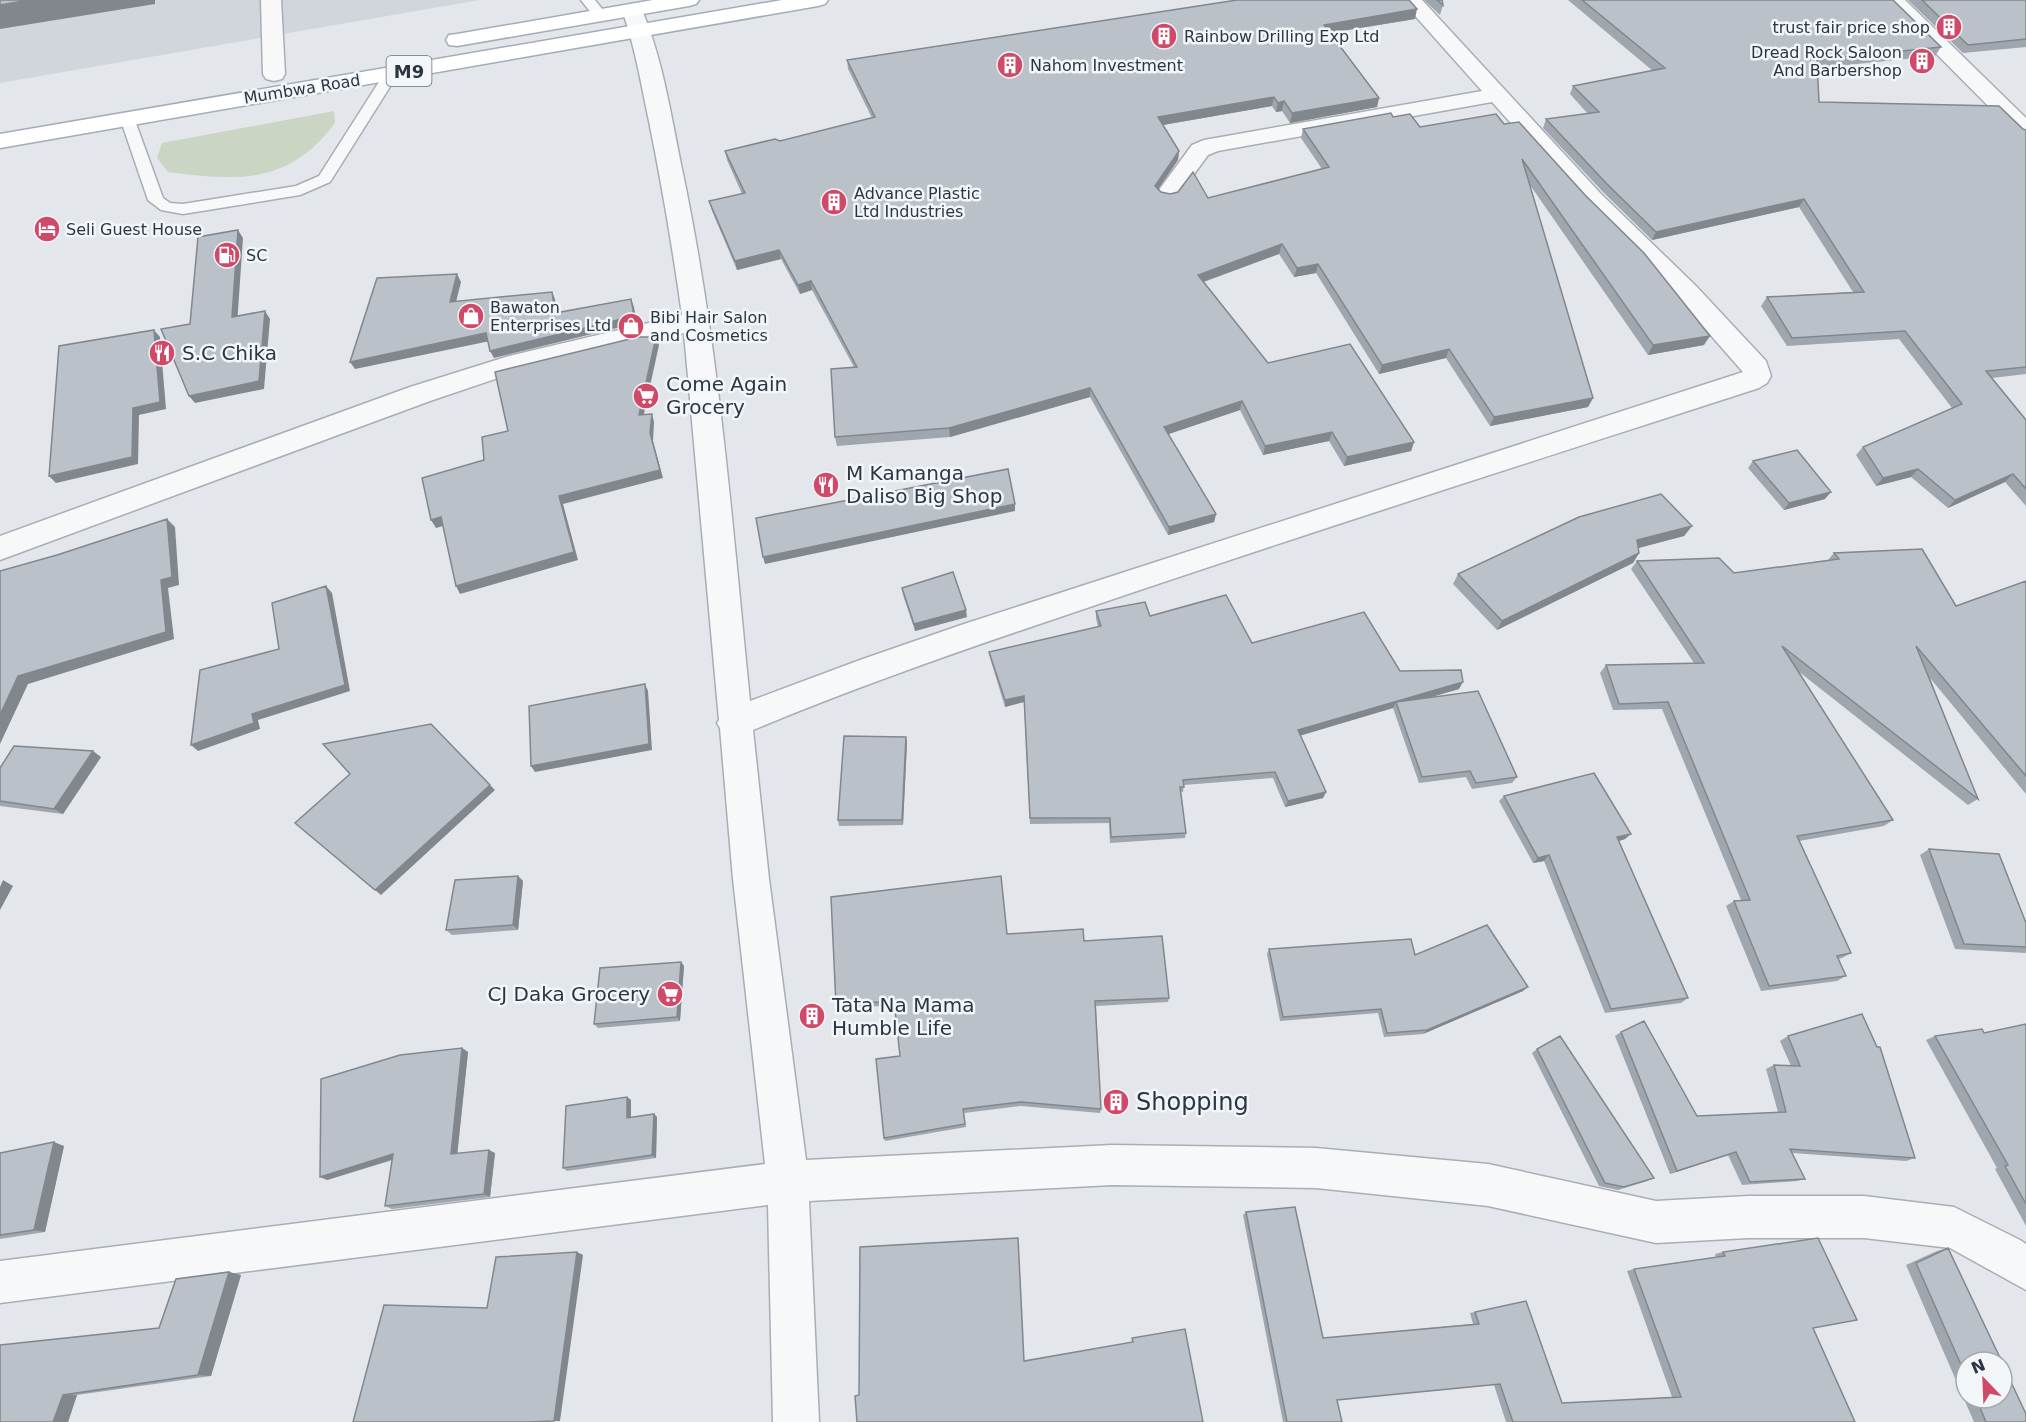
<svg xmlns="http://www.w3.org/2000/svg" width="2026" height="1422" font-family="'DejaVu Sans',sans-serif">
	<rect width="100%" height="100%" fill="#e3e7eb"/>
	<path fill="#d1d6dd" d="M0 0H480L0 83Z"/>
	<path fill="#cad5c4" d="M334 111 335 123C289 185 237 181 168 172L157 158 162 143Z"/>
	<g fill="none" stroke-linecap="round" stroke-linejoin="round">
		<defs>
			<path id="service" d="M581 0H595L607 15 605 18H595Z
				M391 70 398 74 330 182 300 195 183 214 161 210 148 200 120 118 127 114 134 118 163 198 170 203 183 204 296 186 319 176 384 74Z"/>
			<path id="minor" d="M261 0H281L285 74 282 79 274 81 266 79 263 74Z
				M1401 0H1422L1601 194 1696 286 1766 361 1771 376 1767 383 1759 388C1552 455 1345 521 1140 590 1010 634 880 677 753 730L769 879 806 1160 1112 1145 1316 1148 1488 1164 1656 1201 1748 1196H1864L1954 1207 2020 1240 2026 1244V1290L1950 1248 1864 1238H1748L1656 1243 1488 1206 1316 1188 1112 1185 809 1201 819 1422H773L768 1205 0 1303V1261L765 1164 733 879 720 728 717 723 719 720 684 333 513 373 430 401 0 560V536L410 387 509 356 682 315C673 250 662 186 649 121 641 84 635 46 622 10L625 6 632 4 639 6 642 10C663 60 671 116 682 169 719 344 732 523 750 701L860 660 964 624 1743 372 1678 298 1583 204 1492 102 1218 151 1208 155 1176 199 1168 201 1160 199 1156 194 1192 145 1204 140 1482 91Z
				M1883 0H1905L2026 118V138L2018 136Z"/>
			<path id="primary" d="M653 0H699L696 4 689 6 457 46 449 45 446 40 449 35 457 34Z
				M782 0H828L825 4 818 6 0 148V134Z"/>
		</defs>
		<use href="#service" stroke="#a8aeb6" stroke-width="3"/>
		<use href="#minor" stroke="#a8aeb6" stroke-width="3"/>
		<use href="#primary" stroke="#a3acb7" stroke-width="3"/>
		<use href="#service" fill="#f6f8f9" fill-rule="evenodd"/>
		<use href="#minor" fill="#f6f8f9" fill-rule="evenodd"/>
		<use href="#primary" fill="#fff" fill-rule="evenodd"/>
	</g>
	<path fill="#a0a6ad" d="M1424 0H1442L1443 5 1440 15Z
		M1568 0H1893L1941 47 1935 56 1817 68 1819 102 2026 130V374L1992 378 2026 420V506L2005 482 1948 508 1911 477 1876 486 1856 455 1863 447 1952 408 1899 339 1787 346 1761 306 1767 297 1853 292 1799 207 1652 240 1603 192 1543 128 1546 119 1588 114 1570 94 1573 86 1653 71Z
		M1908 0H2026V47L1963 53Z
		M1415 19 1330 33 1379 98 1377 107 1290 123 1282 111 1276 112 1272 106 1163 125 1179 151 1178 160 1158 189 1161 192 1170 194 1208 198 1322 169 1301 138 1303 129 1393 117 1420 127 1496 114 1704 345 1648 355 1530 185 1593 398 1588 407 1490 426 1446 358 1379 374 1316 273 1294 277 1279 254 1204 282 1268 363 1414 442 1411 451 1344 466 1329 441 1263 455 1240 410 1168 434 1216 514 1214 522 1168 535 1090 397 950 437 837 446 835 437 854 367 812 290 800 294 781 259 737 270 712 211 709 201 742 194 727 160 725 151 780 141 872 118 848 69 847 60Z
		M1753 461 1825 499 1784 510 1748 468Z
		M1692 526 1684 536 1638 548 1639 553 1633 563 1497 630 1453 584 1458 574Z
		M1834 553 1956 606 2026 581V794L1930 678 1978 799 1968 805 1798 671 1893 820 1884 826 1799 841 1851 953 1842 958 1838 959 1846 976 1837 981 1761 991 1726 906 1734 901 1741 900 1662 709 1613 710 1600 673 1606 665 1694 663 1631 569 1637 561 1734 573 1828 560Z
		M902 588 967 617 915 631 903 595Z
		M1096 611 1150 616 1252 643 1400 671 1459 689 1430 697 1517 777 1512 783 1472 789 1466 777 1419 783 1393 708 1300 735 1326 792 1323 798 1285 807 1273 778 1184 785 1183 792H1181L1186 833 1185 838 1110 843 1109 823 1030 824 1024 702 1005 707 990 658 989 652 1098 627 1096 618Z
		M906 737 907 743 903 825 839 826 838 820Z
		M101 757 63 814 0 806V768Z
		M1504 796 1625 839 1619 841 1688 998 1681 1003 1605 1013 1544 861 1533 863 1499 801Z
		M1929 849 2026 923V953L1955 949 1920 855Z
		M518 876 523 881 518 930 452 935 446 930Z
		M1084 941 1169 998 1168 1002 1096 1006 1101 1109 1100 1113 1021 1106 964 1113 966 1127 885 1141 884 1138 900 1056 894 1005 838 1009 836 1005Z
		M1269 949 1415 955 1523 991 1423 1034 1384 1037 1378 1013 1280 1021 1267 954Z
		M681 962 684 966 680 1021 598 1028 594 1024Z
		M2026 1024V1226L1995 1169 1997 1168 1926 1040 1935 1036 1984 1033Z
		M1621 1032 1697 1116 1778 1112 1766 1069 1774 1065 1791 1066 1780 1041 1788 1036 1915 1158 1906 1161 1792 1153 1805 1179 1797 1181 1742 1185 1728 1155 1670 1174 1615 1036Z
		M462 1048 468 1052 457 1154 495 1153 490 1197 392 1209 385 1206 393 1160 327 1180Z
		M1537 1049 1647 1181 1618 1190 1599 1186 1532 1053Z
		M627 1097 631 1100V1117L654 1114 657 1117 656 1158 567 1171 563 1168Z
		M64 1146 45 1232 0 1239V1153Z
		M1246 1212 1323 1338 1473 1324 1470 1313 1475 1312 1562 1403 1672 1397 1627 1271 1634 1269 1716 1257 1715 1254 1723 1252 1813 1328 1855 1422H1506L1494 1385 1337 1400 1342 1422H1283L1243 1215Z
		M1948 1248 1966 1362V1398H2002L2026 1422H1974L1906 1265 1937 1251Z
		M229 1272 241 1275 211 1376 77 1395 68 1422H0L159 1328Z"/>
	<path fill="#82878d" d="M29 0H155V4L0 29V5Z
		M1417 9 1415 19 1322 34 1324 25Z
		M1274 97 1272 106 1157 126 1158 117Z
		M1379 98 1377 107 1290 123 1292 113Z
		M1284 101 1282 111 1276 112 1278 103Z
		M1179 151 1178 160 1154 195 1155 186Z
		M1804 199 1799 207 1652 240 1656 232Z
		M238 230 243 238 237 325 232 317Z
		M1282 244 1279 254 1197 284 1198 275Z
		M779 250 781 259 737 270 735 261Z
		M1318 264 1316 273 1294 277 1297 268Z
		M457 274 461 282 454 310 450 302Z
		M811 281 812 290 800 294 798 285Z
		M552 292 555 299 558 321 555 313Z
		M631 299 634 307 637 323 494 358 490 351Z
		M265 311 270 319 264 389 195 403 189 396Z
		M154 330 160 337 166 409 139 415 138 464 56 483 49 476 133 408Z
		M486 333 490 341 355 369 350 362Z
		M1710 336 1704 345 1648 355 1653 345Z
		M656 337 659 345 642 423 639 415Z
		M1449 349 1446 358 1379 374 1382 365Z
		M1090 388V397L950 437 949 428Z
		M1593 398 1588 407 1490 426 1494 417Z
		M1242 401 1240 410 1163 436 1164 427Z
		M652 414 654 422 653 441 663 478 563 504 578 560 460 594 456 586 559 496 650 433Z
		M1332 432 1329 441 1263 455 1265 446Z
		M1414 442 1411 451 1344 466 1347 457Z
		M1918 469 1911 477 1876 486 1883 478Z
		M2013 474 2005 482 1948 508 1955 500Z
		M1831 492 1825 499 1784 510 1789 503Z
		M1015 504V511L765 564 763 557Z
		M1216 514 1214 522 1168 535 1169 527Z
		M441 517 446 525 436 528 431 520Z
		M167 519 175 527 179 585 168 588 174 639 28 684 0 744V715L18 676 161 580Z
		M1692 526 1684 536 1631 550 1637 540Z
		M1639 553 1633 563 1497 630 1502 621Z
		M326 586 332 593 350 691 258 720 260 729 198 751 191 745 252 714Z
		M966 610 967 617 915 631 914 624Z
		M1463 682 1459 689 1398 707 1396 702 1393 708 1296 737 1298 730Z
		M645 684 648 691 652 750 535 772 531 766Z
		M1024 696V702L1005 707V700Z
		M906 737 907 743 903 825 902 820Z
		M93 751 101 757 63 814 54 809Z
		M490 785 495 790 381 895 375 890Z
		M1326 792 1323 798 1285 807 1288 801Z
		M1631 834 1625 839 1612 843 1617 837Z
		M1549 855 1544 861 1533 863 1538 858Z
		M518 876 523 881 518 930 513 925Z
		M3 880 13 886 0 910V887Z
		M681 962 684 966 680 1021 677 1017Z
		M1528 987 1523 991 1423 1034 1427 1030Z
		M462 1048 468 1052 457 1157 451 1154Z
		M627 1097 631 1100V1121L627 1118Z
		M654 1114 657 1117 656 1158 652 1155Z
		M54 1142 64 1146 45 1232 34 1230Z
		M489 1150 495 1153 490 1197 484 1194Z
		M1736 1152 1728 1155 1670 1174 1677 1171Z
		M393 1154 400 1157 327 1180 320 1177Z
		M577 1252 583 1255 560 1421H554Z
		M229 1272 241 1275 211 1376 198 1375Z
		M63 1395H77L68 1422H53Z"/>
	<path fill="#bac1c9" stroke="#82878d" stroke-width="1.5" d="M0 0H29L0 5Z
		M1237 0H1409L1417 9 1324 25 1379 98 1292 113 1284 101 1278 103 1274 97 1158 117 1179 151 1155 186 1161 192 1170 194 1178 192 1193 172 1208 198 1329 167 1303 129 1391 113 1393 117 1410 114 1420 127 1496 114 1504 124 1519 122 1586 196 1644 253 1710 336 1653 345 1522 159 1593 398 1494 417 1449 349 1382 365 1318 264 1297 268 1282 244 1198 275 1268 363 1350 344 1414 442 1347 457 1332 432 1265 446 1242 401 1164 427 1216 514 1169 527 1090 388 949 428 835 437 831 369 857 367 811 281 798 285 779 250 735 261 709 201 745 193 725 151 775 139 780 141 875 117 847 60Z
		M1437 0H1442L1443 5Z
		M1582 0H1893L1941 47 1817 60 1819 102 1999 106 2023 129 2026 130V367L1986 371 2026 420V489L2013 474 1955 500 1918 469 1883 478 1863 447 1962 404 1905 331 1792 338 1767 297 1864 292 1804 199 1656 232 1607 184 1546 119 1599 112 1573 86 1665 68Z
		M1922 0H2026V39L1968 45Z
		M238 230 232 317 265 311 259 381 189 396 161 329 190 324 198 237Z
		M457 274 450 302 552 292 555 313 631 299 634 316 490 351 486 333 350 362 377 278Z
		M154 330 160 402 133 408 132 457 49 476 59 346Z
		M638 337H656L639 415 652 414 650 433 660 470 559 496 574 552 456 586 441 517 431 520 422 478 484 460 482 437 508 431 495 372Z
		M1797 450 1831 492 1789 503 1753 461Z
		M1008 469 1015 504 763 557 756 518Z
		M1661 494 1692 526 1637 540 1639 553 1502 621 1458 574 1579 517Z
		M167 519 172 577 161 580 166 632 18 676 0 715V571L57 555Z
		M1922 549 1956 606 2026 581V776L1916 646 1978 799 1782 646 1893 820 1797 836 1851 953 1837 956 1846 976 1769 986 1734 901 1750 900 1668 702 1619 704 1606 665 1704 663 1637 561 1719 558 1734 573 1839 559 1834 553Z
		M953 572 966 610 914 624 902 588Z
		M326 586 345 685 252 714 254 723 191 745 200 670 279 649 272 603Z
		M1226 595 1252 643 1364 612 1400 671 1461 670 1463 682 1298 730 1326 792 1288 801 1275 772 1183 780 1184 787H1180L1186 833 1111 837 1110 818H1030L1024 696 1005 700 989 652 1101 626 1096 611 1145 602 1150 616Z
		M645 684 649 744 531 766 529 706Z
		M1478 691 1517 777 1476 783 1470 771 1422 777 1396 702Z
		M431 724 490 785 375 890 295 823 350 774 323 744Z
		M844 736 906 737 902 820H838Z
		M14 746 93 751 54 809 0 801V768Z
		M1594 773 1631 834 1617 837 1688 998 1611 1009 1549 855 1538 858 1504 796Z
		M1929 849 1999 854 2026 923V947L1964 944Z
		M518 876 513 925 446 930 455 880Z
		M1001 876 1007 934 1083 929 1084 941 1162 936 1169 998 1095 1001 1101 1109 1021 1102 963 1109 965 1124 884 1138 876 1059 900 1056 894 1001 836 1005 831 897Z
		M1487 925 1528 987 1427 1030 1387 1033 1381 1009 1283 1017 1269 949 1411 939 1415 955Z
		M681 962 677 1017 594 1024 600 968Z
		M1862 1014 1877 1047H1880L1915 1158 1790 1149 1805 1179 1750 1182 1736 1152 1677 1171 1621 1032 1644 1021 1697 1116 1786 1112 1774 1065 1800 1066 1788 1036Z
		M2026 1024V1204L2005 1166 2008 1165 1935 1036 1982 1029 1984 1033Z
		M1560 1036 1654 1178 1624 1187 1605 1183 1537 1049Z
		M462 1048 451 1154 489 1150 484 1194 385 1206 393 1154 320 1177 321 1079 400 1055Z
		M627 1097V1118L654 1114 652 1155 563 1168 566 1106Z
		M54 1142 34 1230 0 1235V1153Z
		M1295 1207 1323 1338 1479 1324 1475 1312 1526 1301 1562 1403 1681 1397 1634 1269 1725 1256 1723 1252 1818 1238 1857 1320 1813 1328 1855 1422H1513L1500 1384 1337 1400 1342 1422H1287L1246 1212Z
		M1018 1238 1024 1361 1133 1342 1132 1338 1185 1329 1203 1422H857L855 1396 859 1395 860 1247Z
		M1948 1248 2002 1362H1966V1376L1916 1263Z
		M577 1252 554 1421 529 1422H353L384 1305 487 1308 496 1257Z
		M229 1272 198 1375 63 1395 53 1422H0V1345L159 1328 176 1279Z
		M2002 1363 2026 1414V1422H1986L1976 1398H2002Z"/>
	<defs>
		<symbol id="building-disc" viewBox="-11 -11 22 22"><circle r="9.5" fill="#cf4a68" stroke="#f3f6f8"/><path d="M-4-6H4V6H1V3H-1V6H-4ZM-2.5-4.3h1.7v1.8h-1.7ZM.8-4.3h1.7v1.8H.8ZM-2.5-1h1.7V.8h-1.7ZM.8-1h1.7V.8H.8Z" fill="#fff"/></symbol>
		<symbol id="hotel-disc" viewBox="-11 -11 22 22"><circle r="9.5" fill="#cf4a68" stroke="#f3f6f8"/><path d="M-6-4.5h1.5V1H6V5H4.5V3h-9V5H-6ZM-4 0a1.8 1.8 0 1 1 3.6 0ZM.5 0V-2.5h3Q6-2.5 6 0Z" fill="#fff"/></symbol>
		<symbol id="fuel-disc" viewBox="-11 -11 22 22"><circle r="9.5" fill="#cf4a68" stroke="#f3f6f8"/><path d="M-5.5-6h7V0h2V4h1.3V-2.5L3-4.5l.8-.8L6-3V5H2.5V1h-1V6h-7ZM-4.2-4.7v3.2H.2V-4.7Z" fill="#fff"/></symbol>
		<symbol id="shop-disc" viewBox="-11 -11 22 22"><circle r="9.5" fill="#cf4a68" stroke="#f3f6f8"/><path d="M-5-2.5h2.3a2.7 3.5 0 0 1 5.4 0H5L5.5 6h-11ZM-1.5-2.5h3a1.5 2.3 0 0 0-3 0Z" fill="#fff"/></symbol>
		<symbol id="restaurant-disc" viewBox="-11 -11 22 22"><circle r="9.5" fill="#cf4a68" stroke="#f3f6f8"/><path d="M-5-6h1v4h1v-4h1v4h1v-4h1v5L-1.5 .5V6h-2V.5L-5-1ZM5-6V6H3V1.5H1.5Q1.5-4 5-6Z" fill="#fff"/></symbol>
		<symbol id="supermarket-disc" viewBox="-11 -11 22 22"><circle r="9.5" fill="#cf4a68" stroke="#f3f6f8"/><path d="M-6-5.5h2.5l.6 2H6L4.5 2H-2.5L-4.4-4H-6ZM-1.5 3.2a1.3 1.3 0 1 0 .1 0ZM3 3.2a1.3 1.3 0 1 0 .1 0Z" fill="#fff"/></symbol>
	</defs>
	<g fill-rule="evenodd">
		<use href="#building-disc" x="1934" y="12" width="30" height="30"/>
		<use href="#building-disc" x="1149" y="21" width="30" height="30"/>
		<use href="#building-disc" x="1907" y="46" width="30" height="30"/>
		<use href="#building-disc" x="995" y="50" width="30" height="30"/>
		<use href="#building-disc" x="819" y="187" width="30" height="30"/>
		<use href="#hotel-disc" x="32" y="214" width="30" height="30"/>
		<use href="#fuel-disc" x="212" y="240" width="30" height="30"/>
		<use href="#shop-disc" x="456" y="301" width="30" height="30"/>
		<use href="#shop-disc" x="616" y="311" width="30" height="30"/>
		<use href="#restaurant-disc" x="147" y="338" width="30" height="30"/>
		<use href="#supermarket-disc" x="631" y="381" width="30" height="30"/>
		<use href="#restaurant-disc" x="811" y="470" width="30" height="30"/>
		<use href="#supermarket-disc" x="655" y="979" width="30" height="30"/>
		<use href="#building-disc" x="797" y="1001" width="30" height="30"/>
		<use href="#building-disc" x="1101" y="1087" width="30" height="30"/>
	</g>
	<g text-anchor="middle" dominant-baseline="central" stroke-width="5" stroke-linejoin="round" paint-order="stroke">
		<g font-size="16" fill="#2b3644" stroke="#f3f6f8" text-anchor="start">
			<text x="1930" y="27" text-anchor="end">trust fair price shop</text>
			<text x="1184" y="36">Rainbow Drilling Exp Ltd</text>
			<text x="1902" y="52" text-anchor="end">Dread Rock Saloon<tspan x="1902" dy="18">And Barbershop</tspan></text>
			<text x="1030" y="65">Nahom Investment</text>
			<text x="854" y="193">Advance Plastic<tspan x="854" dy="18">Ltd Industries</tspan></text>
			<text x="66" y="229">Seli Guest House</text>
			<text x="246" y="255">SC</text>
			<text x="490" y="307">Bawaton<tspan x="490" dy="18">Enterprises Ltd</tspan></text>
			<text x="650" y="317">Bibi Hair Salon<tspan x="650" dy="18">and Cosmetics</tspan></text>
		</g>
		<g font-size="16" fill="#2b3644" stroke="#f3f6f8">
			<text transform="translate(302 89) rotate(-9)">Mumbwa Road</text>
		</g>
		<rect fill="#f3f6f8" stroke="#67707a" stroke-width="1.5" x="386.5" y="56" width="45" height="30" rx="4.5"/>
		<g font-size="18" font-weight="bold" fill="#2b3644">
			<text x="409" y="71">M9</text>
		</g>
		<g font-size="20" fill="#2b3644" stroke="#f3f6f8" text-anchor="start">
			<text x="182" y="353">S.C Chika</text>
			<text x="666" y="384">Come Again<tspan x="666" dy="23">Grocery</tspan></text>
			<text x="846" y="473">M Kamanga<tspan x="846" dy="23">Daliso Big Shop</tspan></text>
			<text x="650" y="994" text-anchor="end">CJ Daka Grocery</text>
			<text x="832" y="1005">Tata Na Mama<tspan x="832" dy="23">Humble Life</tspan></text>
		</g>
		<g font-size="24" fill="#2b3644" stroke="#f3f6f8" text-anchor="start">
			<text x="1136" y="1102">Shopping</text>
		</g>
	</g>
	<g transform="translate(1984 1380) rotate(337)"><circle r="28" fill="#f3f6f8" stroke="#a3a9b0" stroke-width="1.5"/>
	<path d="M0-4.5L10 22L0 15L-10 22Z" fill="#cf4a68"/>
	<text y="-9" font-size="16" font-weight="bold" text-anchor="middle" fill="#2b3644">N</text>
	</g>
</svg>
